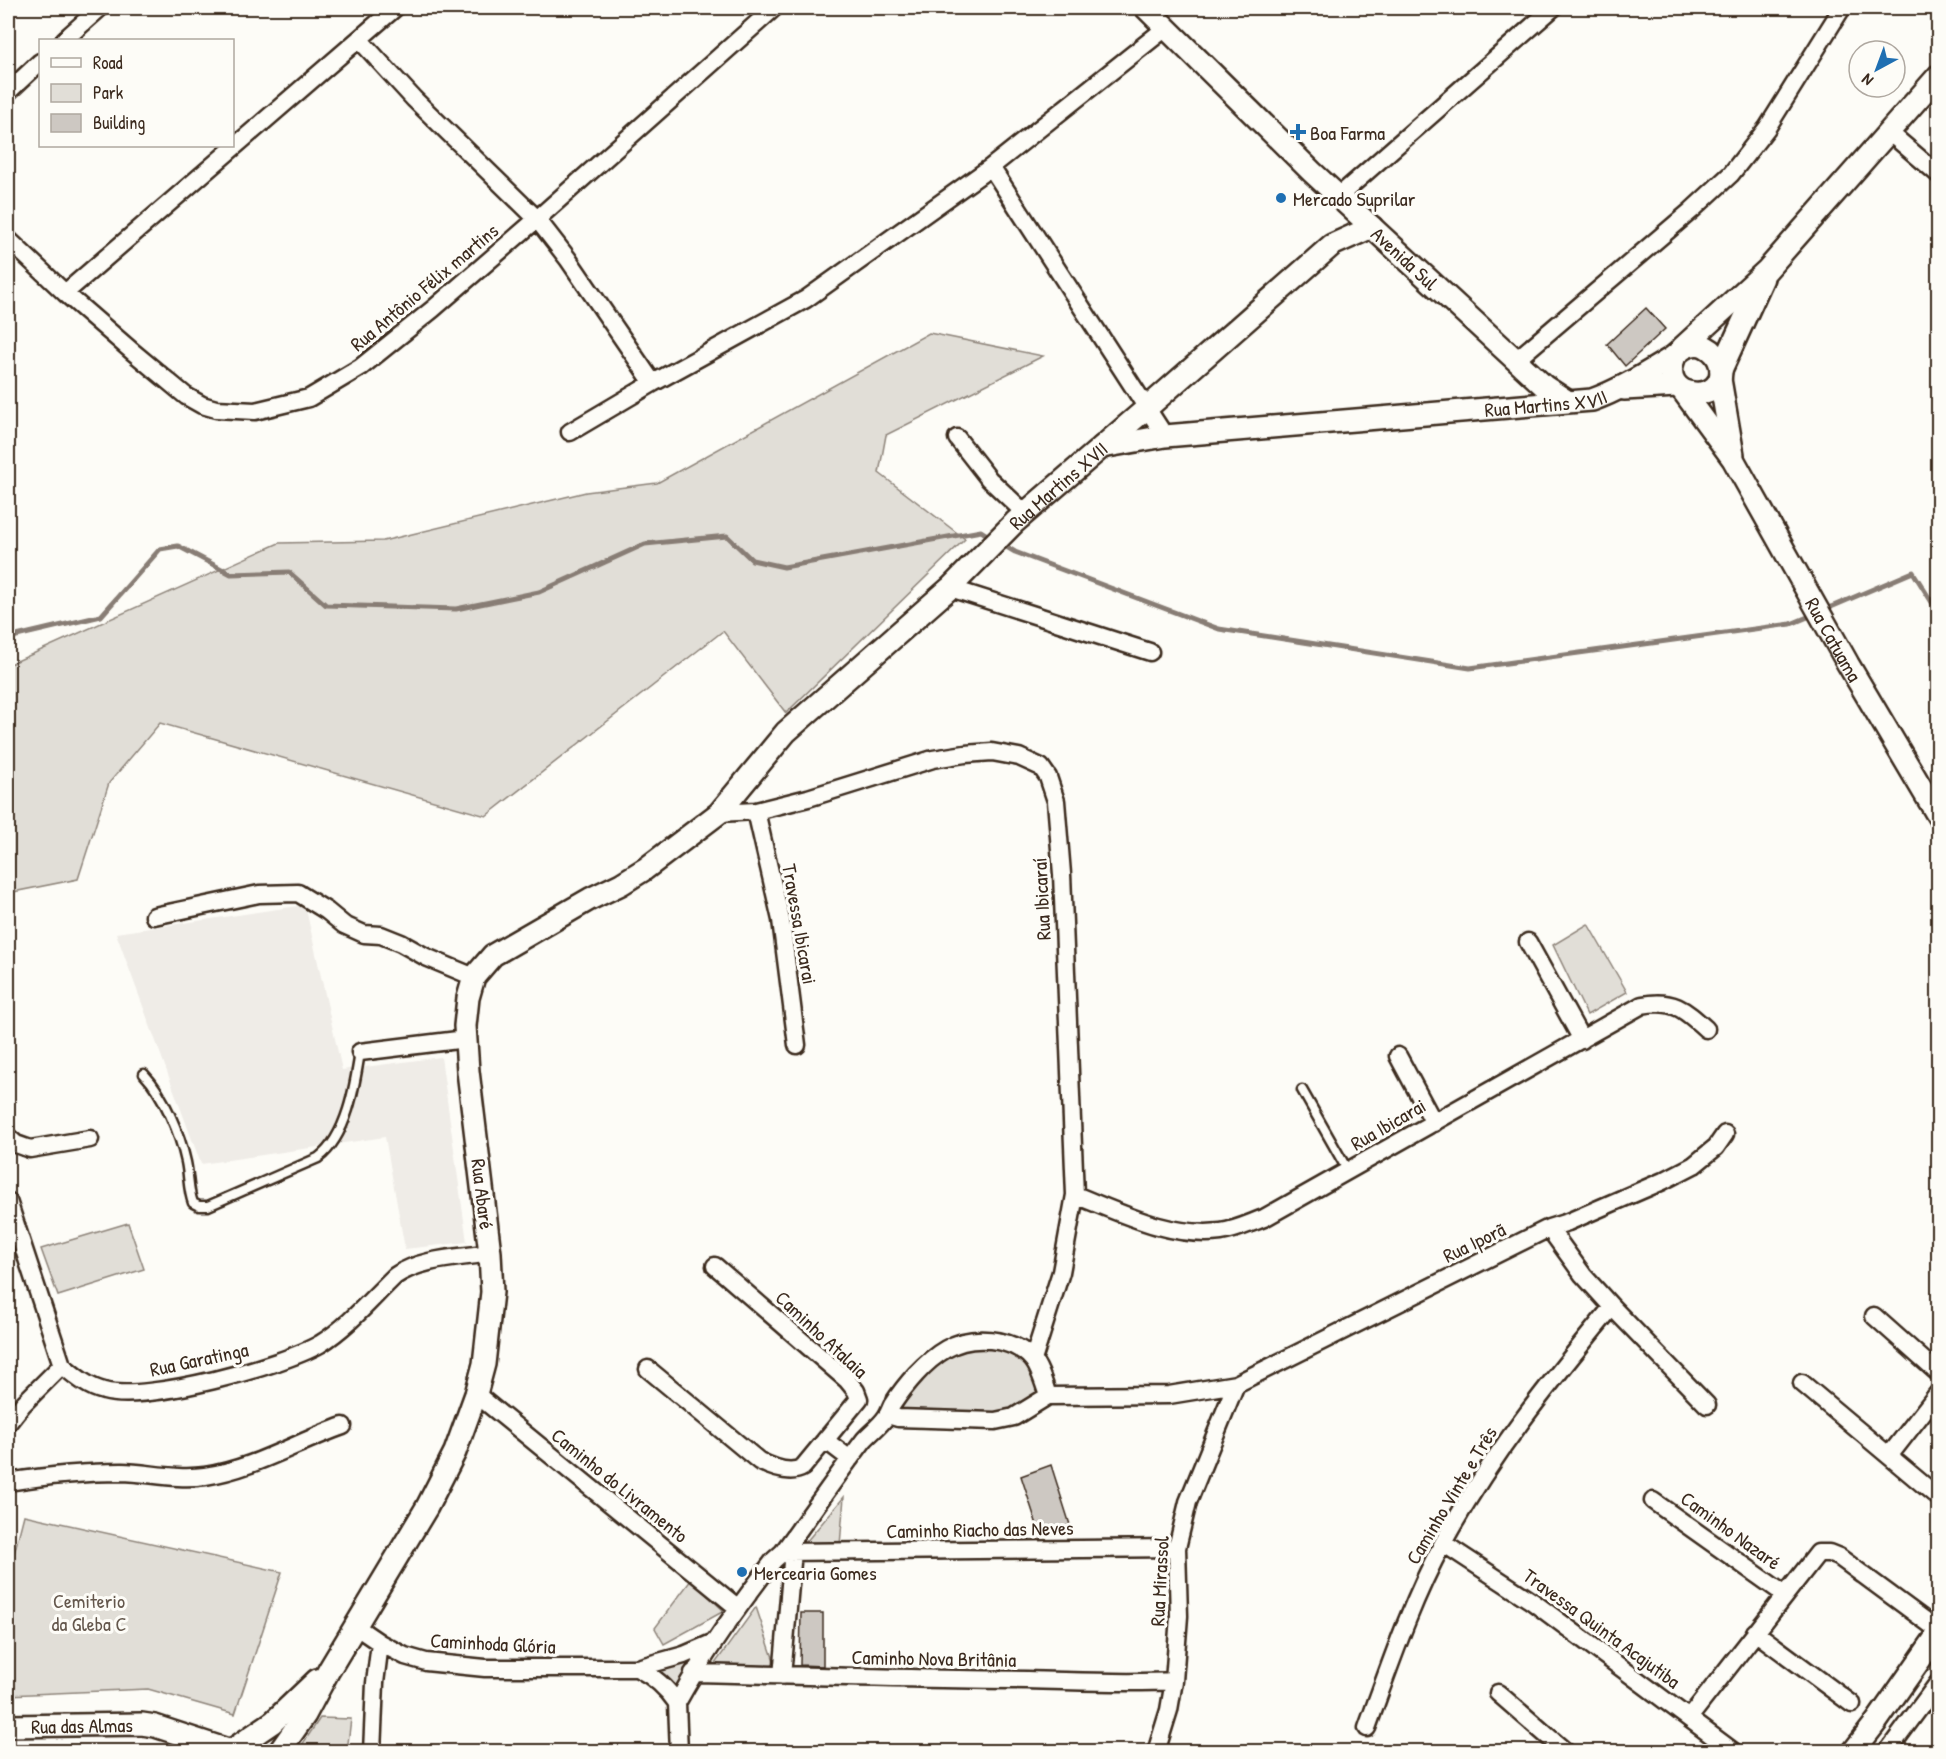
<svg xmlns="http://www.w3.org/2000/svg" width="1946" height="1759" font-family="'Patrick Hand',sans-serif">
	<rect width="100%" height="100%" fill="#fdfcf7"/>
	<filter id="ink" filterUnits="userSpaceOnUse"><feTurbulence type="fractalNoise" baseFrequency=".0167" numOctaves="2"/><feDisplacementMap in="SourceGraphic" scale="12" xChannelSelector="R" yChannelSelector="G"/><feConvolveMatrix kernelMatrix="1 2 1 2 8 2 1 2 1" color-interpolation-filters="sRGB"/></filter>
	<g filter="url(#ink)">
		<path fill="#efece7" d="M305 905 342 1070 441 1057 467 1242 405 1249 385 1137 201 1164 116 933Z"/>
		<path fill="#e1ded7" stroke="#8e847a" stroke-width="1.5" d="M929 333 1043 356 886 435 879 473 965 539 786 713 723 631 486 816 160 723 109 783 78 879 8 893V665L279 543 383 541 586 492 657 483Z
			M1588 924 1627 992 1587 1015 1553 945Z
			M128 1223 144 1269 58 1296 41 1249Z
			M957 1347H983L1042 1358 1043 1383 1031 1402 1015 1415 882 1417 940 1355Z
			M844 1497 840 1545 806 1542Z
			M24 1515 282 1572 235 1714 148 1689 8 1695V1577Z
			M691 1580 724 1611 664 1644 655 1628Z
			M756 1607 776 1667 714 1665Z
			M699 1656 675 1691 647 1670Z
			M320 1718 351 1719 347 1751H298Z"/>
		<g fill="none" stroke-linecap="round" stroke-linejoin="round">
			<path stroke="#887d74" stroke-width="5" d="M1000 543 1015 552 1219 629 1470 668 1791 624 1815 614
				M1824 610 1913 572 1938 612
				M8 638 101 616 160 549 178 546 231 574 289 572 326 605 456 609 539 592 645 544 727 536 752 560 784 567 981 531 992 538"/>
		</g>
		<path fill="#cdc8c2" stroke="#3b2a1e" stroke-width="1.5" d="M1646 308 1665 329 1625 366 1607 344Z
			M1051 1465 1071 1528 1041 1537 1021 1476Z
			M801 1613H823V1666L800 1665Z"/>
		<g fill="none" stroke-linecap="round" stroke-linejoin="round">
			<defs>
				<path id="service" d="M144 1074C164 1095 180 1134 186 1162 189 1176 188 1190 193 1203L199 1206H208L318 1158C347 1137 355 1085 360 1052
					M1302 1090 1348 1171"/>
				<path id="minor" d="M359 39 414 99 537 219 568 259 653 383
					M64 40 100 8
					M8 92 40 62
					M1890 133 1938 174
					M991 167 1165 436
					M1339 196 1553 8
					M8 239 65 293 133 352 186 396 202 405 216 409 255 411 309 398 361 367 433 309 537 219 774 8
					M65 293 395 8
					M1516 360 1692 210 1731 174 1767 128 1842 8
					M570 432 653 383 806 299 991 167 1167 27
					M957 438 989 479 1025 513
					M950 588 1150 652
					M756 811 781 920 797 1045
					M719 813 756 811 808 798 933 759 965 754 992 752 1019 757 1041 767 1048 777 1056 801 1062 874 1075 1195 1061 1272 1033 1360
					M154 916 259 894 298 893 327 911 344 925 364 934 381 935 401 943 426 957 474 977
					M1528 942 1582 1040
					M360 1052 466 1039
					M1398 1056 1434 1123
					M8 1137 16 1144 30 1149 90 1139
					M1075 1195C1121 1213 1170 1238 1221 1232 1236 1230 1250 1223 1264 1218L1642 1005C1673 999 1684 1009 1706 1029
					M8 1201 62 1365C74 1375 87 1387 104 1391 146 1403 282 1366 320 1344 349 1326 371 1299 395 1276 421 1258 459 1258 490 1253
					M1549 1228 1583 1275 1612 1307 1707 1405
					M1874 1316 1938 1373
					M648 1369 759 1461C771 1467 791 1475 803 1467L859 1399 856 1391 847 1380 715 1266
					M1802 1383 1938 1497
					M476 1394 738 1608
					M888 1415 898 1418 995 1421 1014 1417 1048 1396 1169 1395 1236 1384 1549 1228 1568 1222 1663 1181 1694 1165 1716 1147 1725 1134
					M8 1423 23 1404 62 1365
					M825 1440 850 1459
					M1889 1456 1938 1393
					M8 1482C46 1476 84 1472 122 1472 150 1473 177 1480 205 1476 253 1469 297 1442 343 1426
					M1653 1501 1784 1594
					M1443 1543 1533 1602 1734 1752
					M783 1552 1177 1548
					M355 1626 380 1643 405 1656 426 1662 485 1668H637L684 1655 712 1643
					M1755 1632 1852 1704
					M637 1668C653 1676 667 1688 677 1703
					M693 1673C805 1676 916 1679 1027 1680 1076 1681 1125 1684 1174 1681
					M782 1676 793 1551
					M1498 1693 1566 1752
					M677 1703C705 1652 739 1606 774 1560L783 1552C810 1515 836 1477 864 1440 871 1432 880 1426 886 1417 889 1413 890 1409 892 1405 905 1385 925 1361 946 1349 971 1334 1012 1337 1032 1359 1040 1368 1044 1384 1048 1396
					M677 1703 679 1752
					M1689 1718 1818 1553H1829L1839 1557 1938 1630
					M1367 1728C1390 1665 1411 1602 1443 1543 1489 1458 1550 1382 1612 1307
					M372 1752 375 1683 380 1643
					M1156 1752 1169 1710 1174 1681 1179 1616 1177 1548 1188 1502 1236 1384
					M1887 1752 1938 1683"/>
				<g id="tertiary">
					<path id="s1" d="M1146 8 1312 172 1544 386 1567 401"/>
					<path d="M1682 348 1767 270 1938 76"/>
					<path d="M1721 370 1763 278"/>
					<path d="M1720 379 1733 455"/>
					<path d="M1624 389 1677 386"/>
					<path id="s2" d="M1683 391 1733 459 1848 664 1938 816"/>
					<path id="s3" d="M1102 447 1165 436 1592 400C1620 390 1645 374 1670 359 1677 355 1681 348 1689 346 1695 344 1701 344 1706 347 1714 351 1718 357 1720 364 1730 406 1655 402 1675 356"/>
					<path id="s4" d="M8 1726 142 1724 155 1726 228 1750"/>
					<path d="M232 1750 273 1722 317 1680"/>
					<path id="s5" d="M279 1752 305 1715 329 1670 427 1507 455 1452 476 1394 484 1364 492 1292 490 1253 468 1071 465 1026 468 998 474 977 493 955 590 899 621 884 645 869 719 813 786 732 950 588 1015 522 1147 408 1332 245 1372 227"/>
					<path d="M1853 1752 1877 1721 1938 1634"/>
				</g>
			</defs>
			<use href="#service" stroke="#3b2a1e" stroke-width="13"/>
			<use href="#minor" stroke="#3b2a1e" stroke-width="21"/>
			<use href="#tertiary" stroke="#3b2a1e" stroke-width="26"/>
			<use href="#service" stroke="#fdfcf7" stroke-width="8"/>
			<use href="#minor" stroke="#fdfcf7" stroke-width="16"/>
			<use href="#tertiary" stroke="#fdfcf7" stroke-width="21"/>
		</g>
	</g>
	<g fill="#1f6fb2" stroke="#fdfcf7" stroke-width="2">
		<path d="M1295 123h6v6h6v6h-6v6h-6v-6h-6v-6h6z"/>
		<circle cx="1281" cy="198" r="6"/>
		<circle cx="742" cy="1572" r="6"/>
	</g>
	<g text-anchor="middle" dominant-baseline="central" stroke-width="6" stroke-linejoin="round" paint-order="stroke">
		<g font-size="20" fill="#3b2a1e" stroke="#fdfcf7" text-anchor="start">
			<text x="1310" y="132">Boa Farma</text>
			<text x="1293" y="198">Mercado Suprilar</text>
			<text x="754" y="1572">Mercearia Gomes</text>
		</g>
		<g font-size="20" fill="#3b2a1e" stroke="#fdfcf7">
			<text stroke="none"><textPath href="#s1" startOffset="360">Avenida Sul</textPath></text>
			<text transform="translate(424 287) rotate(-40)">Rua Antônio Félix martins</text>
			<text stroke="none"><textPath href="#s3" startOffset="446">Rua Martins XVII</textPath></text>
			<text stroke="none"><textPath href="#s5" startOffset="1600">Rua Martins XVII</textPath></text>
			<text stroke="none"><textPath href="#s2" startOffset="291">Rua Catuama</textPath></text>
			<text transform="translate(1041 899) rotate(-93)">Rua Ibicaraí</text>
			<text transform="translate(800 924) rotate(80)">Travessa Ibicarai</text>
			<text transform="translate(1388 1124) rotate(-30)">Rua Ibicarai</text>
			<text transform="translate(483 1194) rotate(83)">Rua Abaré</text>
			<text transform="translate(1474 1242) rotate(-26)">Rua Iporã</text>
			<text transform="translate(822 1334) rotate(43)">Caminho Atalaia</text>
			<text transform="translate(199 1359) rotate(-12)">Rua Garatinga</text>
			<text transform="translate(620 1485) rotate(39)">Caminho do Livramento</text>
			<text transform="translate(1451 1495) rotate(-59)">Caminho Vinte e Três</text>
			<text transform="translate(980 1529) rotate(-1)">Caminho Riacho das Neves</text>
			<text transform="translate(1731 1530) rotate(36)">Caminho Nazaré</text>
			<text transform="translate(1159 1581) rotate(-87)">Rua Mirassol</text>
			<text transform="translate(1602 1628) rotate(36)">Travessa Quinta Acajutiba</text>
			<text transform="translate(493 1643) rotate(3)">Caminhoda Glória</text>
			<text transform="translate(934 1658) rotate(1)">Caminho Nova Britânia</text>
			<text stroke="none"><textPath href="#s4" startOffset="74">Rua das Almas</textPath></text>
		</g>
		<g font-size="20" fill="#64574c" stroke="#fdfcf7">
			<text x="89" y="1600">Cemiterio<tspan x="89" dy="23">da Gleba C</tspan></text>
		</g>
	</g>
	<rect width="1946" height="1759" fill="none" stroke="#fdfcf7" stroke-width="30"/>
	<rect x="15" y="15" width="1916" height="1729" fill="none" stroke="#3b2a1e" stroke-width="2" filter="url(#ink)"/>
	<rect x="39" y="39" width="195" height="108" fill="#fdfcf7" stroke="#afa8a0" stroke-width="1.5"/>
	<rect x="51" y="58" width="30" height="9" fill="#fdfcf7" stroke="#afa8a0" stroke-width="1.5"/>
	<text x="93" y="69" font-size="18" fill="#3b2a1e">Road</text>
	<rect x="51" y="84" width="30" height="18" fill="#e1ded7" stroke="#afa8a0" stroke-width="1.5"/>
	<text x="93" y="99" font-size="18" fill="#3b2a1e">Park</text>
	<rect x="51" y="114" width="30" height="18" fill="#cdc8c2" stroke="#afa8a0" stroke-width="1.5"/>
	<text x="93" y="129" font-size="18" fill="#3b2a1e">Building</text>
	<g transform="translate(1877 69) rotate(221)"><circle r="28" fill="#fdfcf7" stroke="#afa8a0" stroke-width="1.5"/>
	<path d="M0-4.5L10 22L0 15L-10 22Z" fill="#1f6fb2"/>
	<text y="-9" font-size="16" font-weight="bold" text-anchor="middle" fill="#3b2a1e">N</text>
	</g>
</svg>
